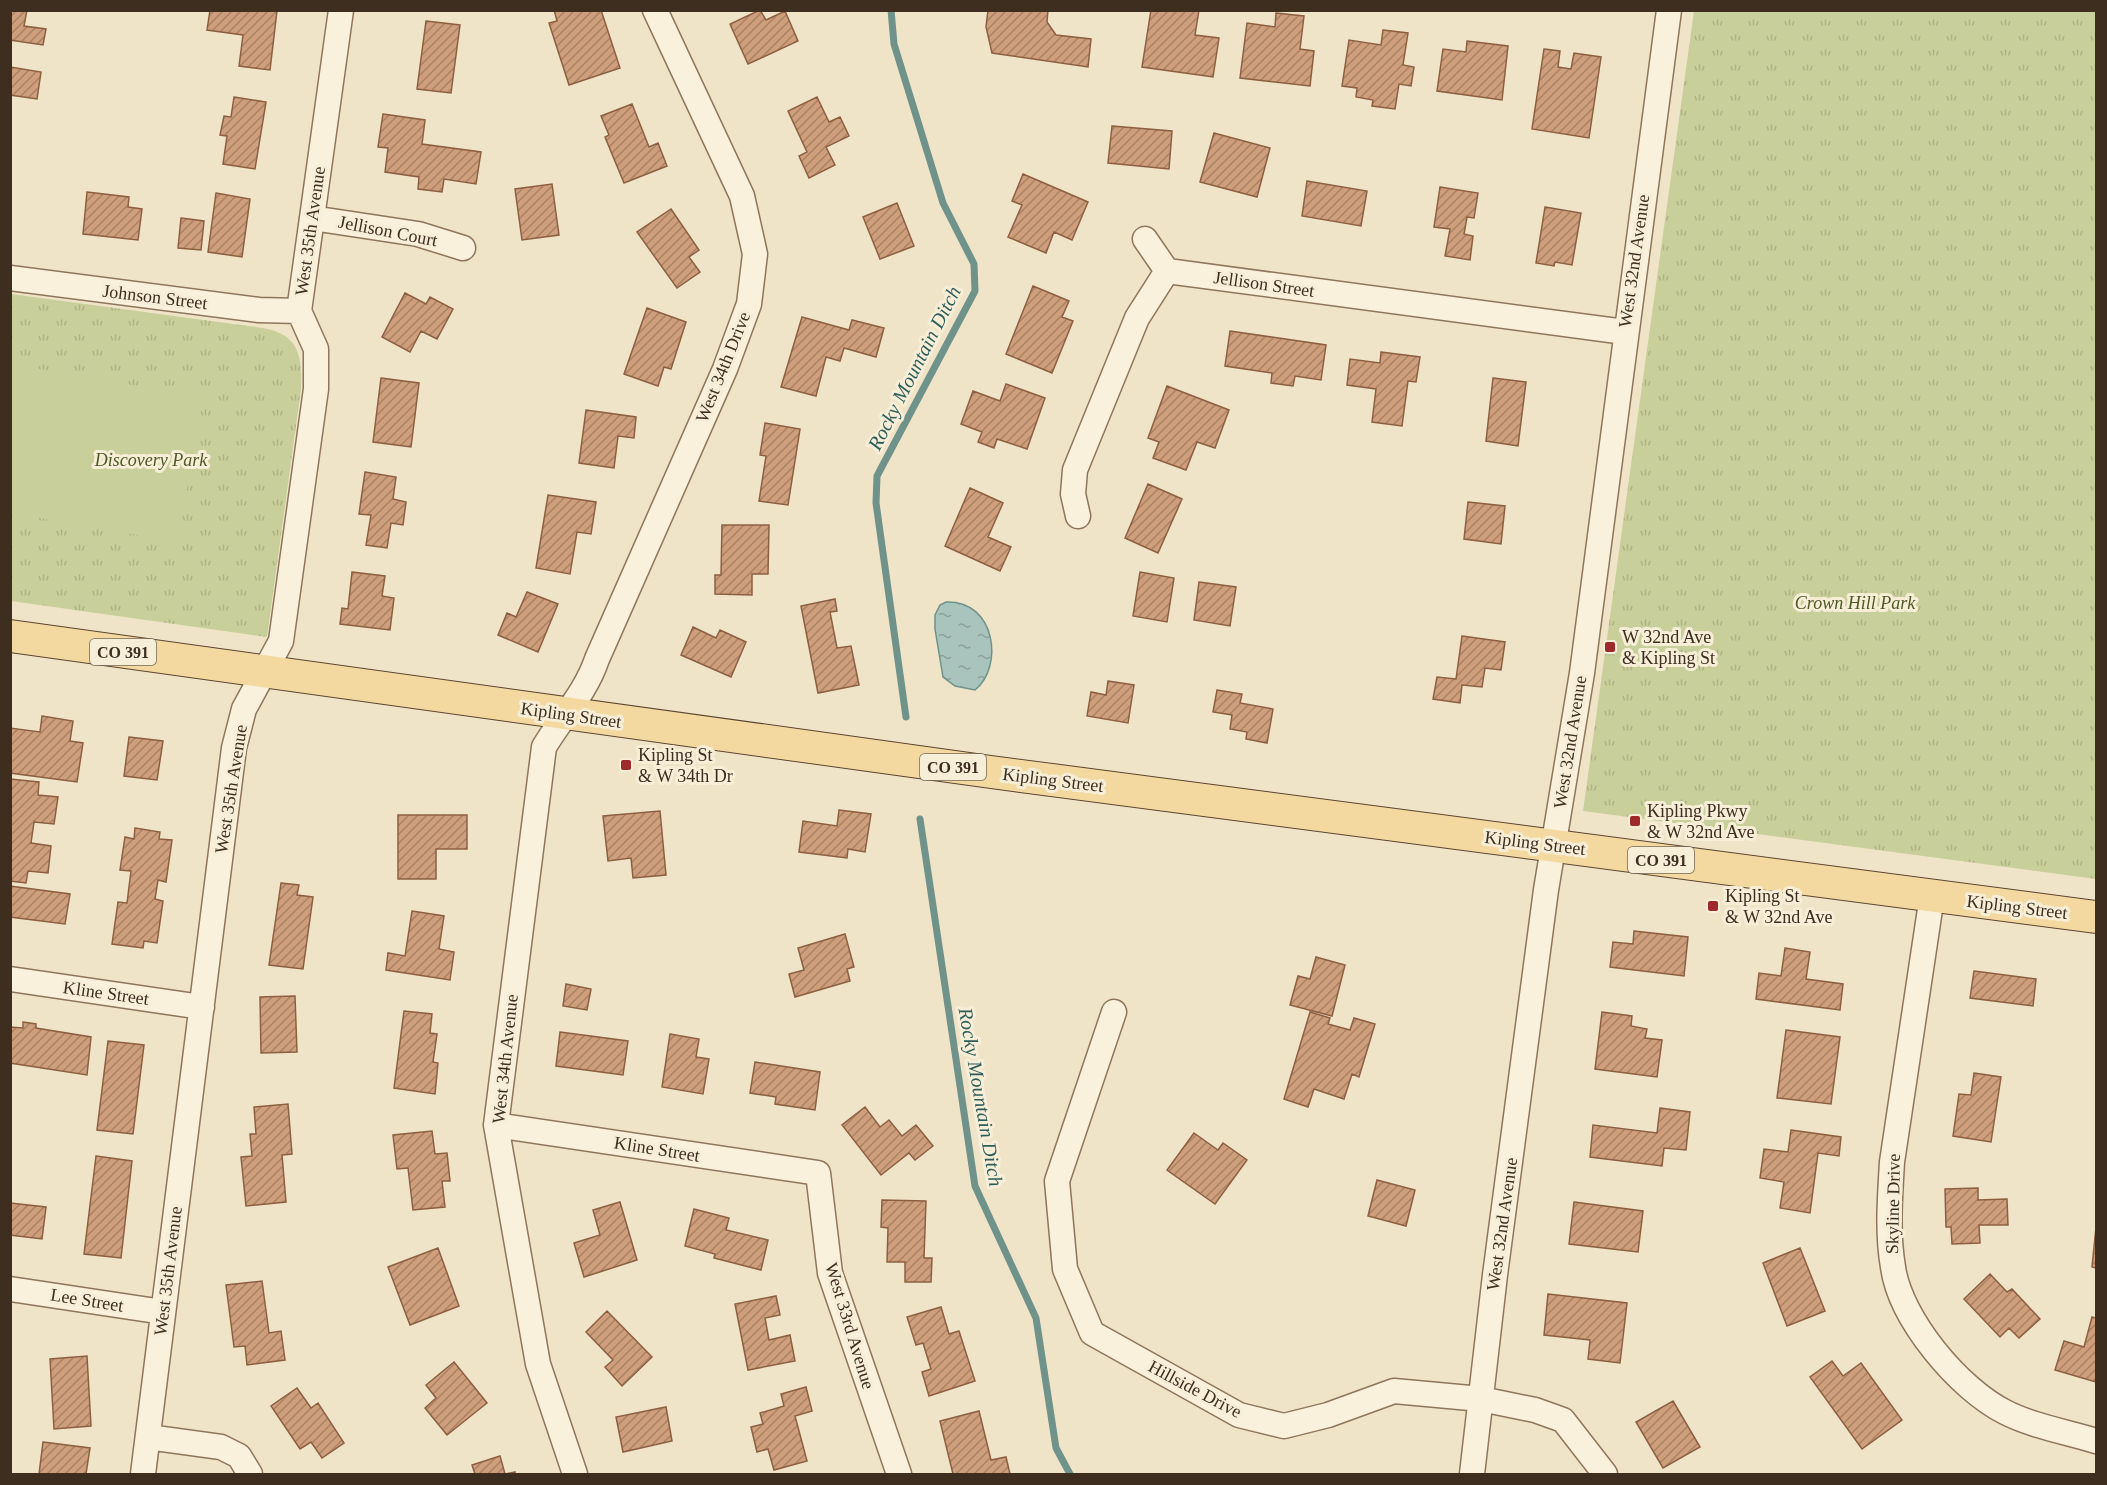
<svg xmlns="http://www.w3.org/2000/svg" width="2107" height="1485" font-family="Georgia,serif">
	<defs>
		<pattern id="park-tufts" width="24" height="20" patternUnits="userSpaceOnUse" patternTransform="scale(1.5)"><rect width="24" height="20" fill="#c9cf9b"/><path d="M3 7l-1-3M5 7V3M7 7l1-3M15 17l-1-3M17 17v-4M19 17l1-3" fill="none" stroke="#aeb285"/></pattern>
		<pattern id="water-ripples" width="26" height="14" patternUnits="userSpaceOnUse" patternTransform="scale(1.5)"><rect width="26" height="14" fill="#a9c4bc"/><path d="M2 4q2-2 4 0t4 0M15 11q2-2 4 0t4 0" fill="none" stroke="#8ba098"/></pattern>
		<pattern id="building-hatch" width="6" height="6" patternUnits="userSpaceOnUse" patternTransform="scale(1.5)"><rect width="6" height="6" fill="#cf9f7d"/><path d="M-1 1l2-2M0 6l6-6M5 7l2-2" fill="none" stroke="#a98266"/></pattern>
	</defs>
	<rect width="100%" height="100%" fill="#f0e4c8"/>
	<path fill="url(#park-tufts)" d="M1694 11H2096V879L1583 811Z
		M11 294 263 328C300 335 302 356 301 389L267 637 11 601Z"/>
	<path fill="#c9cf9b" d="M10 364 203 397 178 542 11 513Z"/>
	<path fill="url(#water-ripples)" stroke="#6f938a" stroke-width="1.5" d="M946 602C996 600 1004 667 975 690L955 686 943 677 935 629V615L940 605Z"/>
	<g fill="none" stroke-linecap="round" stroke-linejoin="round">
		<path stroke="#6f938a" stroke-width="7" d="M891 10 894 44 943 203 974 264 975 291 877 476 876 503 906 717
			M920 819 975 1186 1036 1318 1056 1448 1070 1474"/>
	</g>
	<path fill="url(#building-hatch)" stroke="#8d5f41" stroke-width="1.5" d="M10 10H27L24 26 46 29 43 45 10 40Z
		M210 10 277 11 270 70 239 66 243 35 207 30Z
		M554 10H601L620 68 569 85 549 23 557 21Z
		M760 10 766 20 785 11 798 41 748 64 730 24Z
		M988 10H1048L1047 22 1056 35 1091 39 1088 67 992 53 986 27Z
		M1151 10H1199L1195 35 1219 38 1213 77 1142 67Z
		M1276 13 1304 16 1300 49 1314 51 1310 86 1240 78 1247 23 1275 27Z
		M426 21 460 25 451 93 417 89Z
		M1383 30 1408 33 1403 65 1414 67 1411 86 1399 84 1395 109 1372 106 1373 100 1356 97 1357 88 1342 86 1349 40 1381 45Z
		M1467 41 1508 46 1502 100 1437 91 1443 49 1466 52Z
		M1544 49 1560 51 1558 67 1571 69 1574 53 1601 57 1589 138 1532 129Z
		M10 67 41 72 37 99 10 95Z
		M234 97 266 102 255 169 223 164 227 136 220 135 224 116 231 117Z
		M817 97 829 122 840 117 849 136 826 147 835 165 809 178 799 156 807 152 788 111Z
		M632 104 649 147 658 143 667 166 624 183 605 137 609 135 601 116Z
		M383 114 425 120 422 144 481 152 476 184 444 179 442 192 418 189 419 177 385 172 388 148 378 147Z
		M1112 126 1172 131 1169 169 1108 163Z
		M1214 133 1270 148 1257 197 1200 182Z
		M1023 174 1088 202 1072 240 1054 232 1046 253 1008 237 1022 205 1012 201Z
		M1307 181 1367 191 1361 226 1302 216Z
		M552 184 559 235 522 240 515 189Z
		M1440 187 1478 193 1474 218 1467 217 1464 234 1473 236 1470 260 1445 256 1450 229 1434 227Z
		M87 192 129 197 128 207 142 209 138 240 83 234Z
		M216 193 250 199 242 257 208 252Z
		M897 203 914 246 880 259 863 217Z
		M1545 207 1581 213 1572 265 1555 262 1554 266 1536 263Z
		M671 209 699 250 689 257 700 272 677 288 637 232Z
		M181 218 204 221 201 250 178 248Z
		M1033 286 1069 301 1062 317 1073 321 1052 373 1006 354Z
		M405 293 426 304 430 297 453 309 437 339 421 331 410 352 382 337Z
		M647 308 686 322 671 369 664 367 658 386 624 374Z
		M802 317 849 330 852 320 884 328 876 357 844 348 840 361 826 357 816 396 781 387Z
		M1230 331 1326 345 1321 380 1295 376 1293 386 1271 383 1272 373 1225 366Z
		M1381 352 1420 357 1416 382 1408 381 1402 426 1372 422 1376 389 1347 385 1350 359 1380 363Z
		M381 378 419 383 411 447 373 442Z
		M1493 378 1526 382 1518 446 1486 441Z
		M1006 384 1045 398 1027 449 997 439 994 448 978 442 982 432 961 424 973 391 1000 401Z
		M1167 386 1229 410 1215 448 1197 442 1186 470 1153 458 1159 442 1148 438Z
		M586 410 636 417 634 438 618 436 614 468 579 463Z
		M765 423 800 429 788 505 759 501 766 456 760 455Z
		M365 472 396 477 393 499 406 502 403 525 391 523 387 548 366 545 371 515 359 514Z
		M1148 484 1182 499 1158 553 1125 538Z
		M970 488 1003 503 988 537 1011 547 1000 571 945 546Z
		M548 495 596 502 591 534 577 532 570 574 536 568Z
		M1468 502 1505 506 1501 544 1464 539Z
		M722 525H769L768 574H752V595L715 594V575H721Z
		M352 572 385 576 382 596 394 598 390 630 340 624 342 608 348 609Z
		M1140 572 1174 578 1167 622 1133 616Z
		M1199 582 1236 587 1230 626 1194 620Z
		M527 592 558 604 538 652 498 635 507 613 516 617Z
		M835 599 837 611 830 612 837 648 851 646 859 685 818 693 801 606Z
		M693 627 716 638 720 630 746 642 731 677 681 655Z
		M1462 636 1505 642 1501 670 1485 668 1482 687 1462 685 1460 703 1433 699 1437 677 1456 679Z
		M1108 681 1134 685 1128 723 1087 716 1091 692 1106 695Z
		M1217 690 1242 694 1240 703 1273 709 1267 743 1246 739 1247 732 1230 729 1232 715 1213 712Z
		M42 716 73 721 70 741 83 743 77 782 10 773V728L40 732Z
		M129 737 163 741 157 780 124 776Z
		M10 779 39 782 38 795 58 797 54 824 34 822 31 843 51 846 48 873 28 871 26 883 10 881Z
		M839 810 871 814 865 852 848 849 847 858 799 852 803 821 837 826Z
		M660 811 666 875 633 878 631 858 608 861 603 816Z
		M398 815H467V849H436V879H398Z
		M135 828 160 832 159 839 172 840 166 882 158 880 155 899 163 901 157 943 144 941 143 948 112 944 118 902 127 903 131 871 120 870 125 837 134 839Z
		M281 883 299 885 297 895 313 897 303 969 269 965Z
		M10 886 70 894 65 924 10 917Z
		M412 911 444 916 439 949 454 952 450 980 386 970 388 953 405 956Z
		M1634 931 1688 937 1684 976 1610 967 1613 942 1633 944Z
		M845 934 854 967 847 969 850 981 795 997 789 974 804 970 798 948Z
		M1785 948 1810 952 1806 979 1843 984 1840 1010 1756 999 1759 973 1781 976Z
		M1316 957 1345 965 1332 1016 1290 1005 1298 976 1310 979Z
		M1974 971 2036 979 2033 1006 1970 998Z
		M566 984 591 989 587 1010 563 1006Z
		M295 996 297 1052 261 1053 260 997Z
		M404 1011 432 1014 430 1033 437 1034 433 1062 438 1063 435 1094 394 1088Z
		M1310 1012 1330 1018 1328 1024 1350 1030 1354 1018 1375 1024 1359 1077 1352 1074 1344 1099 1314 1089 1308 1107 1284 1099Z
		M1602 1012 1632 1016 1631 1026 1647 1029 1645 1038 1662 1040 1657 1077 1595 1069Z
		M23 1022 36 1024V1028L91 1037 87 1075 10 1063V1027L23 1028Z
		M1786 1030 1840 1037 1831 1104 1777 1098Z
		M560 1032 628 1041 623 1075 556 1066Z
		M670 1034 699 1039 696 1057 709 1059 703 1094 662 1087Z
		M108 1041 144 1045 133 1134 97 1130Z
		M755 1062 820 1072 815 1110 775 1104 776 1097 750 1093Z
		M1974 1073 2001 1077 1991 1142 1953 1136 1959 1094 1971 1095Z
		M288 1104 292 1154 282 1155 286 1202 246 1206 241 1157 252 1156 250 1134H256L254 1107Z
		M865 1107 880 1127 889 1120 902 1136 916 1125 933 1146 915 1160 909 1153 881 1175 842 1125Z
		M1660 1108 1690 1112 1686 1150 1664 1148 1662 1166 1590 1157 1593 1125 1657 1133Z
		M1791 1130 1841 1137 1839 1156 1818 1153 1810 1213 1780 1208 1784 1182 1760 1178 1764 1149 1788 1152Z
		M432 1131 435 1154 447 1153 450 1181H442L445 1207 413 1210 408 1168 397 1169 393 1135Z
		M1194 1133 1218 1150 1223 1143 1247 1160 1215 1204 1167 1170Z
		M96 1156 132 1161 121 1258 84 1254Z
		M1377 1180 1415 1190 1406 1226 1368 1216Z
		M1978 1188V1200L2007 1199 2008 1225H1979L1980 1243 1952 1244 1951 1227H1946L1945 1189Z
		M882 1200 926 1201 924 1258H932L931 1282H905V1262H887L888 1228 881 1227Z
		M620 1202 637 1260 584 1277 574 1243 600 1235 593 1210Z
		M1574 1202 1643 1211 1638 1252 1569 1244Z
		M10 1203 46 1207 42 1239 10 1235Z
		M694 1209 729 1218 726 1230 768 1240 761 1270 714 1258 715 1254 685 1246Z
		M2096 1227V1268L2092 1267Z
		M438 1248 459 1306 410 1325 388 1267Z
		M1800 1248 1825 1311 1787 1326 1763 1263Z
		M1990 1274 2007 1292 2012 1289 2040 1319 2019 1338 2009 1328 2000 1337 1964 1299Z
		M262 1281 269 1333 281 1331 285 1360 247 1365 245 1346 234 1347 226 1285Z
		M1548 1294 1627 1303 1620 1363 1588 1359 1590 1340 1544 1335Z
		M776 1296 780 1315 765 1318 769 1340 790 1335 795 1361 748 1370 735 1304Z
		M941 1307 949 1334 959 1331 975 1381 929 1396 922 1372 931 1369 923 1343 916 1345 907 1317Z
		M607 1311 652 1357 622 1386 605 1367 613 1360 586 1332Z
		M2092 1317 2096 1318V1382L2055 1370 2064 1341 2084 1347Z
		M87 1356 91 1426 54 1429 50 1359Z
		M1832 1361 1843 1376 1861 1363 1902 1420 1862 1449 1810 1377Z
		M454 1362 487 1403 447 1435 425 1408 436 1398 426 1385Z
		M806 1387 812 1411 795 1416 807 1461 774 1470 768 1449 757 1452 751 1427 763 1424 760 1413 784 1406 781 1394Z
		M297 1388 311 1408 318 1403 344 1443 322 1458 311 1442 300 1449 271 1406Z
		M1673 1401 1700 1447 1663 1468 1636 1422Z
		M666 1407 672 1441 623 1452 616 1417Z
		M979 1411 991 1460 1006 1457 1010 1474H953L940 1421Z
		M43 1442 90 1448 86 1474H39Z
		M500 1456 505 1474 515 1472V1474H475L472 1465Z"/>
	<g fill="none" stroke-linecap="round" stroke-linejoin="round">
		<defs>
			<path id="minor" d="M312 218 418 234 463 248
				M1145 239 1167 271
				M10 278 259 310 299 311
				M1078 516 1073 494 1075 470 1137 318 1167 271 1625 332
				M1932 896 1892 1162C1890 1196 1887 1233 1893 1267 1900 1319 1959 1389 2005 1412 2032 1426 2067 1432 2096 1441
				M10 979 202 1007
				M1114 1012 1057 1181 1065 1269 1092 1333 1239 1415 1284 1426 1328 1415 1394 1391 1481 1399 1535 1410 1563 1420 1605 1474
				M496 1125 818 1173 830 1273 899 1474
				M10 1289 163 1312
				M148 1437 221 1447 239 1456 250 1474
				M143 1474 234 748 244 709 281 641 316 389V349L299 311 341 10
				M575 1474 538 1364 496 1125 544 747C562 717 586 692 597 659L725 369 749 304 755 254 742 196 655 10
				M1472 1474 1495 1275 1546 890 1582 673 1669 10"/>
			<path id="major" d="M10 636 991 772 2096 917"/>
		</defs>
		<use href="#minor" stroke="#8d765c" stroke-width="27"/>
		<use href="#major" stroke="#5b4430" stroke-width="34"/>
		<use href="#minor" stroke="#faf1dc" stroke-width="24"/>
		<use href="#major" stroke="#f3d9a0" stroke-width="32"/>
	</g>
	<g fill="#9e2a2b" stroke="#f7eed8" stroke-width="2">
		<rect x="1604" y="641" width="12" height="12" rx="3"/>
		<rect x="620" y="759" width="12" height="12" rx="3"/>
		<rect x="1629" y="815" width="12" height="12" rx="3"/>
		<rect x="1707" y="900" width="12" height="12" rx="3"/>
	</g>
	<g text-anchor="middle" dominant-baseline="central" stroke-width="6" stroke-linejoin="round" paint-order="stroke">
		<g fill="#f7eed8" stroke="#756857" stroke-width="1.5">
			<rect x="90" y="639" width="66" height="26" rx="4.5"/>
			<rect x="920" y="754" width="66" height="26" rx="4.5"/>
			<rect x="1628" y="847" width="66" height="26" rx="4.5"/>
		</g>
		<g font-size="16" font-weight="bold" fill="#3d2e20">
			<text x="123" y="652">CO 391</text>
			<text x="953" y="767">CO 391</text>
			<text x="1661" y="860">CO 391</text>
		</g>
		<g font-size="18" fill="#3d2e20" stroke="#f7eed8">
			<text transform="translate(310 231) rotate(-82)">West 35th Avenue</text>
			<text transform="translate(388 231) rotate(11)">Jellison Court</text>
			<text transform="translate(1634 261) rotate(-82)">West 32nd Avenue</text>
			<text transform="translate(1264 284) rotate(8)">Jellison Street</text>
			<text transform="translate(155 297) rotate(7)">Johnson Street</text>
			<text transform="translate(723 367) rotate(-68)">West 34th Drive</text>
			<text transform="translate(571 715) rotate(8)">Kipling Street</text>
			<text transform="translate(1570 742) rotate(-81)">West 32nd Avenue</text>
			<text transform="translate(1053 780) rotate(7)">Kipling Street</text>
			<text transform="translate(231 789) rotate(-81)">West 35th Avenue</text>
			<text transform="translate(1535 843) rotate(7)">Kipling Street</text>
			<text transform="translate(2017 907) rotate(7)">Kipling Street</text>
			<text transform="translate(106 993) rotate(8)">Kline Street</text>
			<text transform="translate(505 1059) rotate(-84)">West 34th Avenue</text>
			<text transform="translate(657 1149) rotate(9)">Kline Street</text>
			<text transform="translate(1893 1204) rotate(-89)">Skyline Drive</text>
			<text transform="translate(1502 1224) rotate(-82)">West 32nd Avenue</text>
			<text transform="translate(168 1271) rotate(-83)">West 35th Avenue</text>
			<text transform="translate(87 1300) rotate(9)">Lee Street</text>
			<text transform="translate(850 1326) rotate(73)">West 33rd Avenue</text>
			<text transform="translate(1195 1389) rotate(28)">Hillside Drive</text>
		</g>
		<g font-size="18" font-style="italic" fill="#4d5a26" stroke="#f7eed8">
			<text x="151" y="460">Discovery Park</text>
			<text x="1855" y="603">Crown Hill Park</text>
		</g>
		<g font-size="18" fill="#3d2e20" stroke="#f7eed8" text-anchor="start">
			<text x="1622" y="637">W 32nd Ave<tspan x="1622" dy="21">&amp; Kipling St</tspan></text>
			<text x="638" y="755">Kipling St<tspan x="638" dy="21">&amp; W 34th Dr</tspan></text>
			<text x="1647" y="811">Kipling Pkwy<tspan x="1647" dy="21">&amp; W 32nd Ave</tspan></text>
			<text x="1725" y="896">Kipling St<tspan x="1725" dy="21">&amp; W 32nd Ave</tspan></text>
		</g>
		<g font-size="20" font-style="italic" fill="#2f5d5a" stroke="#f7eed8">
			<text transform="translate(914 368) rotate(-63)">Rocky Mountain Ditch</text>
			<text transform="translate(981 1097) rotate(80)">Rocky Mountain Ditch</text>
		</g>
	</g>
	<rect width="2107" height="1485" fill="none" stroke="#3d2e20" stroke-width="24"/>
</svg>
